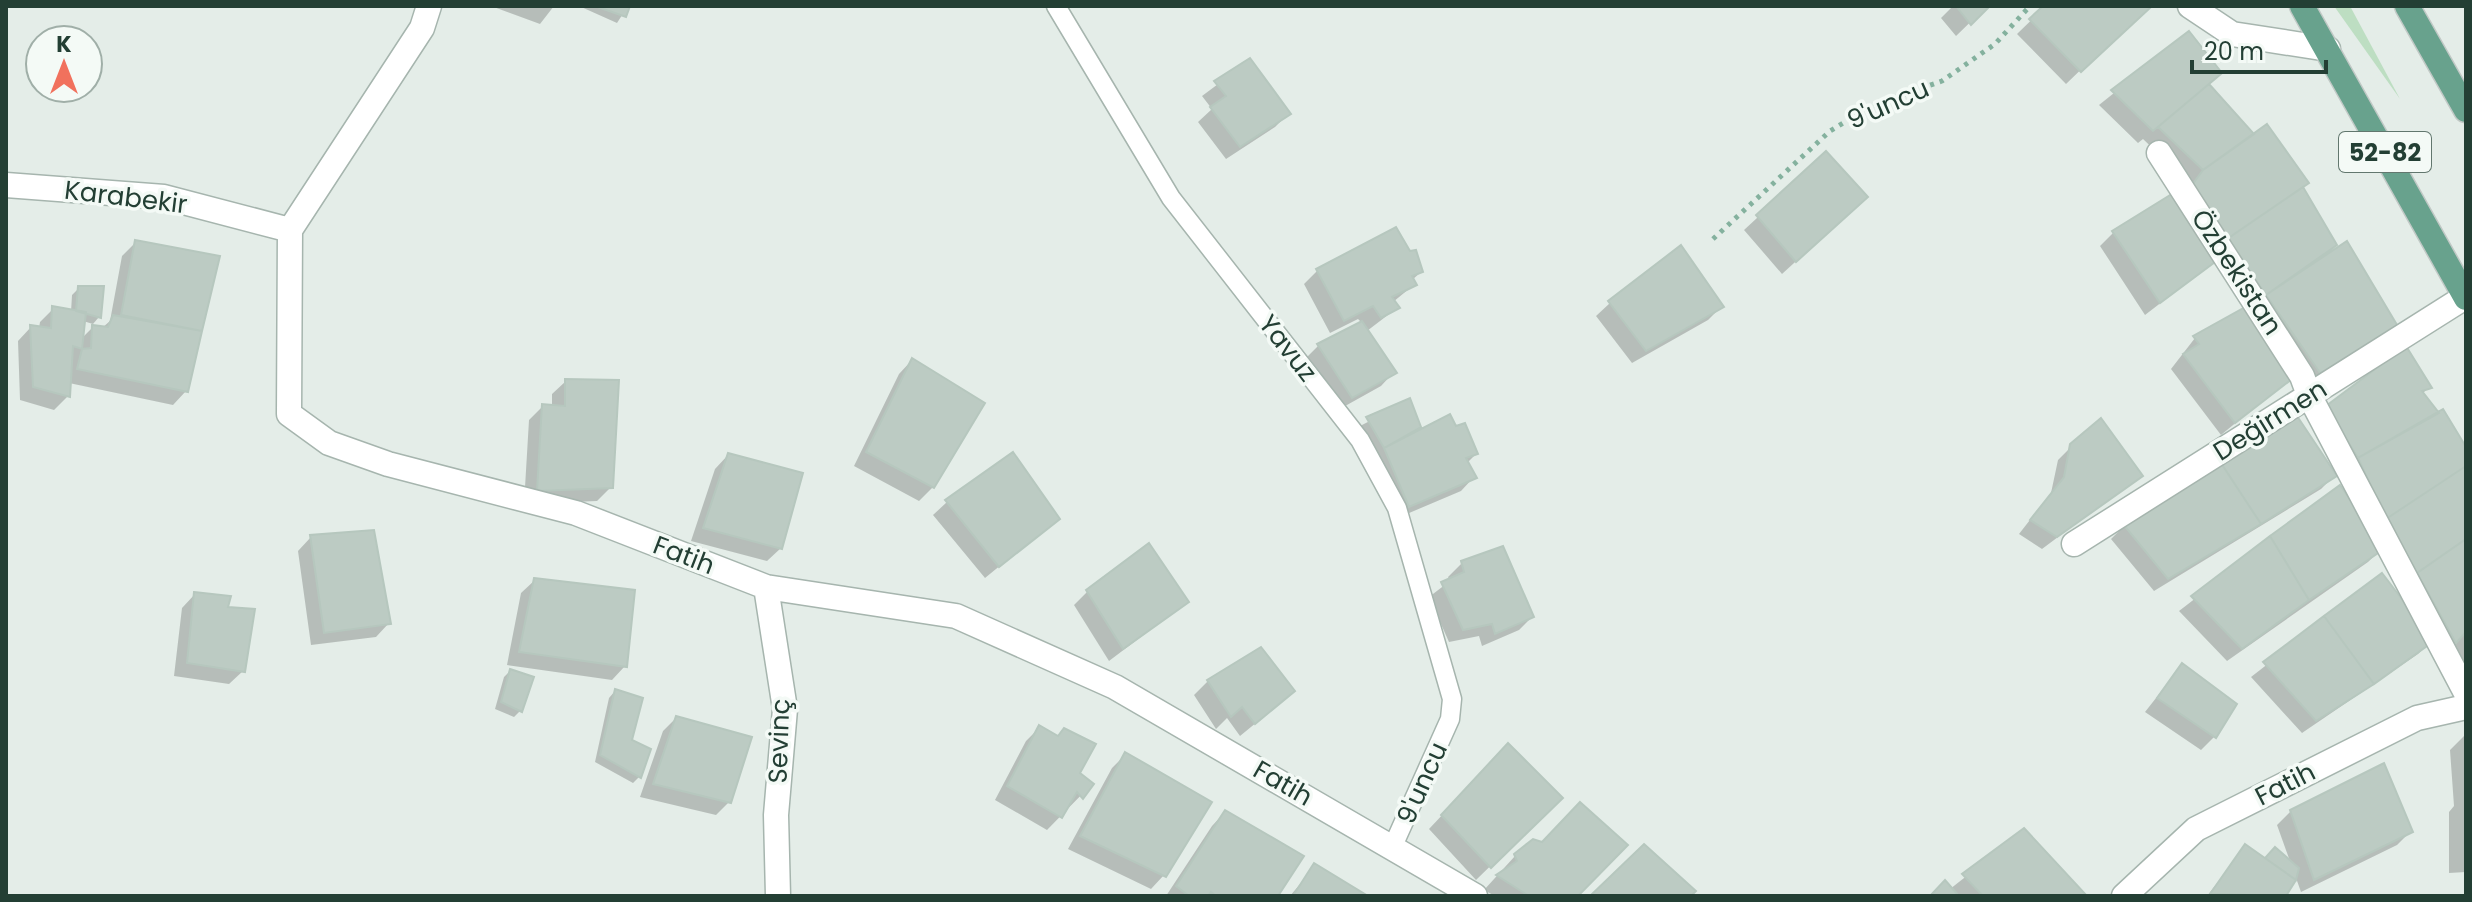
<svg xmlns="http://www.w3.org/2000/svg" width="2472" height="902" font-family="Poppins,sans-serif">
	<rect width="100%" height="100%" fill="#e4ede8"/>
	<path fill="#bddec2" d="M2334 6H2350L2400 99Z"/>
	<path fill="#0003" d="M491 6H554L540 24Z
		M579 6H628L617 23Z
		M1953 6H1987L1956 36 1941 18Z
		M2046 6H2147L2066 84 2017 34Z
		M2189 33 2207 85 2302 188 2335 245 2323 257 2398 330 2303 395 2291 377 2221 435 2171 369 2195 338 2246 308 2219 258 2145 315 2100 246 2113 233 2191 185 2143 139 2138 143 2099 105Z
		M1249 61 1288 114 1275 127 1226 159 1198 122 1212 109 1202 96Z
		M1826 154 1852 210 1782 274 1744 230Z
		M136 242 218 258 186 391 173 405 69 383 68 396 54 410 20 400 18 341 31 327 39 328 40 322 53 309 71 312 72 295 79 288 99 317 93 324 83 321 81 339 93 327 102 328 110 321 122 256Z
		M1317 271 1421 272 1412 280 1415 284 1393 302 1397 308 1367 331 1394 372 1381 386 1338 410 1305 359 1318 346 1362 323 1358 319 1330 333 1304 284Z
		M1610 303 1721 307 1708 320 1632 363 1596 316Z
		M912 360 933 487 919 501 854 466 899 374Z
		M566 381 611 487 597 501 524 504 529 420 543 406 552 407V394Z
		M2429 387 2422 394 2466 451V689L2383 547 2368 562 2227 661 2179 611 2340 487 2380 547 2314 421Z
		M1409 401 1419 427 1409 436 1476 454 1467 463 1474 477 1461 491 1395 519 1379 456 1360 426Z
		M2072 446 2141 475 2042 549 2019 534 2051 493 2058 460Z
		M728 455 781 548 767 561 691 541 715 469Z
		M2335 475 2321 489 2154 591 2111 539 2124 526Z
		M947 502 1057 519 985 578 933 515Z
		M311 537 389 623 376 637 311 645 298 551Z
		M1462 563 1532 617 1519 630 1482 646 1479 636 1449 642 1429 597 1450 581 1448 577Z
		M2381 576 2431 641 2418 654 2302 733 2251 677Z
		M535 580 625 666 612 680 507 665 521 593Z
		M1087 592 1187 602 1109 661 1074 605Z
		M195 594 225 609 243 671 229 684 174 676 182 608Z
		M1260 650 1279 704 1240 736 1227 718 1216 729 1194 695 1208 681Z
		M2182 665 2214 737 2201 750 2145 712Z
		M510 671 520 711 514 717 495 709 504 677Z
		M615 691 629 741 649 750 639 777 633 783 595 762 609 698Z
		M676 718 729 802 716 815 640 797 663 731Z
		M1039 728 1091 785 1047 830 995 800 1026 741Z
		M2464 736 2466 872 2449 873V812L2454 806 2450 750Z
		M1125 755 1164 875 1151 889 1068 849 1112 768Z
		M1495 759 1560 798 1476 880 1429 829Z
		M2291 811 2411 831 2397 845 2301 892 2296 878 2284 896H2207L2246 846 2265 860 2275 850 2291 864 2277 825Z
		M1225 812 1276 896H1166L1212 826Z
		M2024 831 2084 896H1932L1950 889Z
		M1515 856 1575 896H1495L1484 890Z
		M1315 866 1364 896H1290Z"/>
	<path fill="#bccbc3" stroke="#b6c7be" stroke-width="2" d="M595 6H630L626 17Z
		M1956 6H1990L1971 25Z
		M2043 6H2150L2151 7 2081 72 2029 19Z
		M2189 31 2222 73 2153 131 2111 90Z
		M1250 58 1291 114 1240 147 1210 107 1226 96 1214 81Z
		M2209 84 2254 134 2203 170 2158 127Z
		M2267 124 2309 183 2227 239 2192 185 2203 170Z
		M1826 151 1868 197 1796 262 1756 215Z
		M2303 187 2337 245 2266 295 2227 239Z
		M2175 192 2223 256 2160 303 2112 231Z
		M1396 227 1410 251 1416 250 1423 272 1412 276 1417 285 1392 297 1400 308 1381 318 1373 306 1344 321 1316 269Z
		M135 240 220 256 202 331 121 315Z
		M2347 241 2400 330 2323 377 2266 295Z
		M1681 245 1724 307 1646 351 1608 301Z
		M78 286H104L101 318 76 311Z
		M52 306 86 312 82 349 73 346 70 397 33 387 30 325 51 328Z
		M2247 306 2292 379 2235 423 2183 354 2199 344 2193 336Z
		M113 315 202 331 188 392 77 369 82 349 91 348 92 325 108 327Z
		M1362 321 1397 373 1352 398 1317 344Z
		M2406 346 2432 388 2422 391 2439 413 2358 458 2326 406Z
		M912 358 985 403 934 488 866 452Z
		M565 379 619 380 613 488 537 491 542 404 565 406Z
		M1410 398 1421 427 1384 448 1366 417Z
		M2443 409 2466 447V466L2386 519 2358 458Z
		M1450 414 1456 426 1465 423 1478 454 1466 458 1477 478 1409 507 1384 448Z
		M2297 416 2337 476 2261 524 2221 463Z
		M2101 418 2143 476 2057 537 2030 520 2064 477 2070 444Z
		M1013 452 1060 519 999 567 945 500Z
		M728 453 803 473 782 549 703 528Z
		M2221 463 2261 524 2168 579 2123 524Z
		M2466 466V539L2417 573 2386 519Z
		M2340 485 2384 549 2309 600 2270 536Z
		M374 530 391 624 324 633 310 535Z
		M2270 536 2309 600 2242 649 2191 596Z
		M2466 539V632L2456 643 2417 573Z
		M1149 543 1189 602 1123 649 1086 590Z
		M1503 546 1534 617 1495 634 1492 624 1463 630 1441 582 1464 572 1461 561Z
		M2382 573 2434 641 2374 684 2324 616Z
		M534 578 635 590 627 667 519 652Z
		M194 592 231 596 228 607 255 609 245 672 187 663Z
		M2324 616 2374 684 2316 721 2263 662Z
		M1261 647 1295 691 1255 724 1242 707 1231 717 1207 680Z
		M2182 663 2237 704 2216 738 2157 698Z
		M510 669 534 677 522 712 501 702Z
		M615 689 643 698 632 740 651 749 641 778 600 755Z
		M676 716 752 737 731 803 653 784Z
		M1039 725 1058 736 1064 728 1096 744 1080 773 1094 784 1083 799 1077 792 1062 818 1007 786Z
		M1508 743 1563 798 1491 868 1441 815Z
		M1125 752 1212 802 1166 877 1080 836Z
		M2384 763 2413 832 2314 880 2290 810Z
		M1580 802 1628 845 1578 896H1529L1496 875 1517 861 1514 854 1533 839 1542 842Z
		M1225 810 1304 856 1278 896H1216L1211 892 1208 896H1189L1176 886Z
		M2024 828 2087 896H1983L1962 874Z
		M1644 844 1696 891 1691 896H1590Z
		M2245 844 2296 880 2286 896 2210 894Z
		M2275 847 2299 868 2296 880 2265 858Z
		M1314 863 1368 896H1293Z
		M1945 880 1959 896H1930Z"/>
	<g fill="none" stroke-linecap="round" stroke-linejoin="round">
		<defs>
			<path id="service" d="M1056 6 1171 198 1360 440 1397 508 1452 699 1450 719 1393 846"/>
			<path id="minor" d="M429 6 422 28 290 230 289 414 329 443 388 464 576 513 766 587 956 616 1115 687 1475 896
				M2190 6 2232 34 2328 49
				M2159 153 2302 376 2309 395 2466 693
				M6 185 164 197 290 230
				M2074 544 2465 297
				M766 587 785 709 776 815 778 896
				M2124 896 2196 829 2417 718 2466 707"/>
			<path id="primary" d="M2302 6 2466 298
				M2407 6 2466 110"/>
		</defs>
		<use href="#service" stroke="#a6b5ae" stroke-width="21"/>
		<use href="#minor" stroke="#a6b5ae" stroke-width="27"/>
		<use href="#primary" stroke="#c1c9c6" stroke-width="27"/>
		<path stroke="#84b19e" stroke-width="5" stroke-dasharray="4 6" stroke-linecap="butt" d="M1713 239 1830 131 1871 106 1942 81 1995 44 2030 6"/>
		<use href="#service" stroke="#fff" stroke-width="18"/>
		<use href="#minor" stroke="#fff" stroke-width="24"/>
		<use href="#primary" stroke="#68a28d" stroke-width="24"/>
	</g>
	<g text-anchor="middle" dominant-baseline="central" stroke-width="7" stroke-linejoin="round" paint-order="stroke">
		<rect fill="#f4faf6" stroke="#62776e" stroke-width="2" x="2339" y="132" width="92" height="40" rx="6"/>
		<g font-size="24" font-weight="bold" fill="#233f34">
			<text x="2385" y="152">52-82</text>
		</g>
		<g font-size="26" fill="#233f34" stroke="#f4faf6">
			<text transform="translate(1888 104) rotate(-24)">9'uncu</text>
			<text transform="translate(126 197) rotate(7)">Karabekir</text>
			<text transform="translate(2237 272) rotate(57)">Özbekistan</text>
			<text transform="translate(1288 348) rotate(52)">Yavuz</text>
			<text transform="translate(2270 420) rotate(-32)">Değirmen</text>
			<text transform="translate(684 555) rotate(21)">Fatih</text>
			<text transform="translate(779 741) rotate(-88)">Sevinç</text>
			<text transform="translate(1283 783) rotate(30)">Fatih</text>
			<text transform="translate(1422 783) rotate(-66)">9'uncu</text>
			<text transform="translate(2285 784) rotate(-27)">Fatih</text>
		</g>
	</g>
	<rect width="2472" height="902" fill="none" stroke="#233f34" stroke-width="16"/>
	<g transform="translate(64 64)"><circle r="38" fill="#f4faf6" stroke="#a0afa8" stroke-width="2"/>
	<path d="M0-6L14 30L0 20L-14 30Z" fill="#f1715d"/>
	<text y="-12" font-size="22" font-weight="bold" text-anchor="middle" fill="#233f34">K</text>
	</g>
	<path d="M2192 60v12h134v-12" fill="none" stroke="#233f34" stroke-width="4"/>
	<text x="2204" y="60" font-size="24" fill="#233f34" stroke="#f4faf6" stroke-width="6" paint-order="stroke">20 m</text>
</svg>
